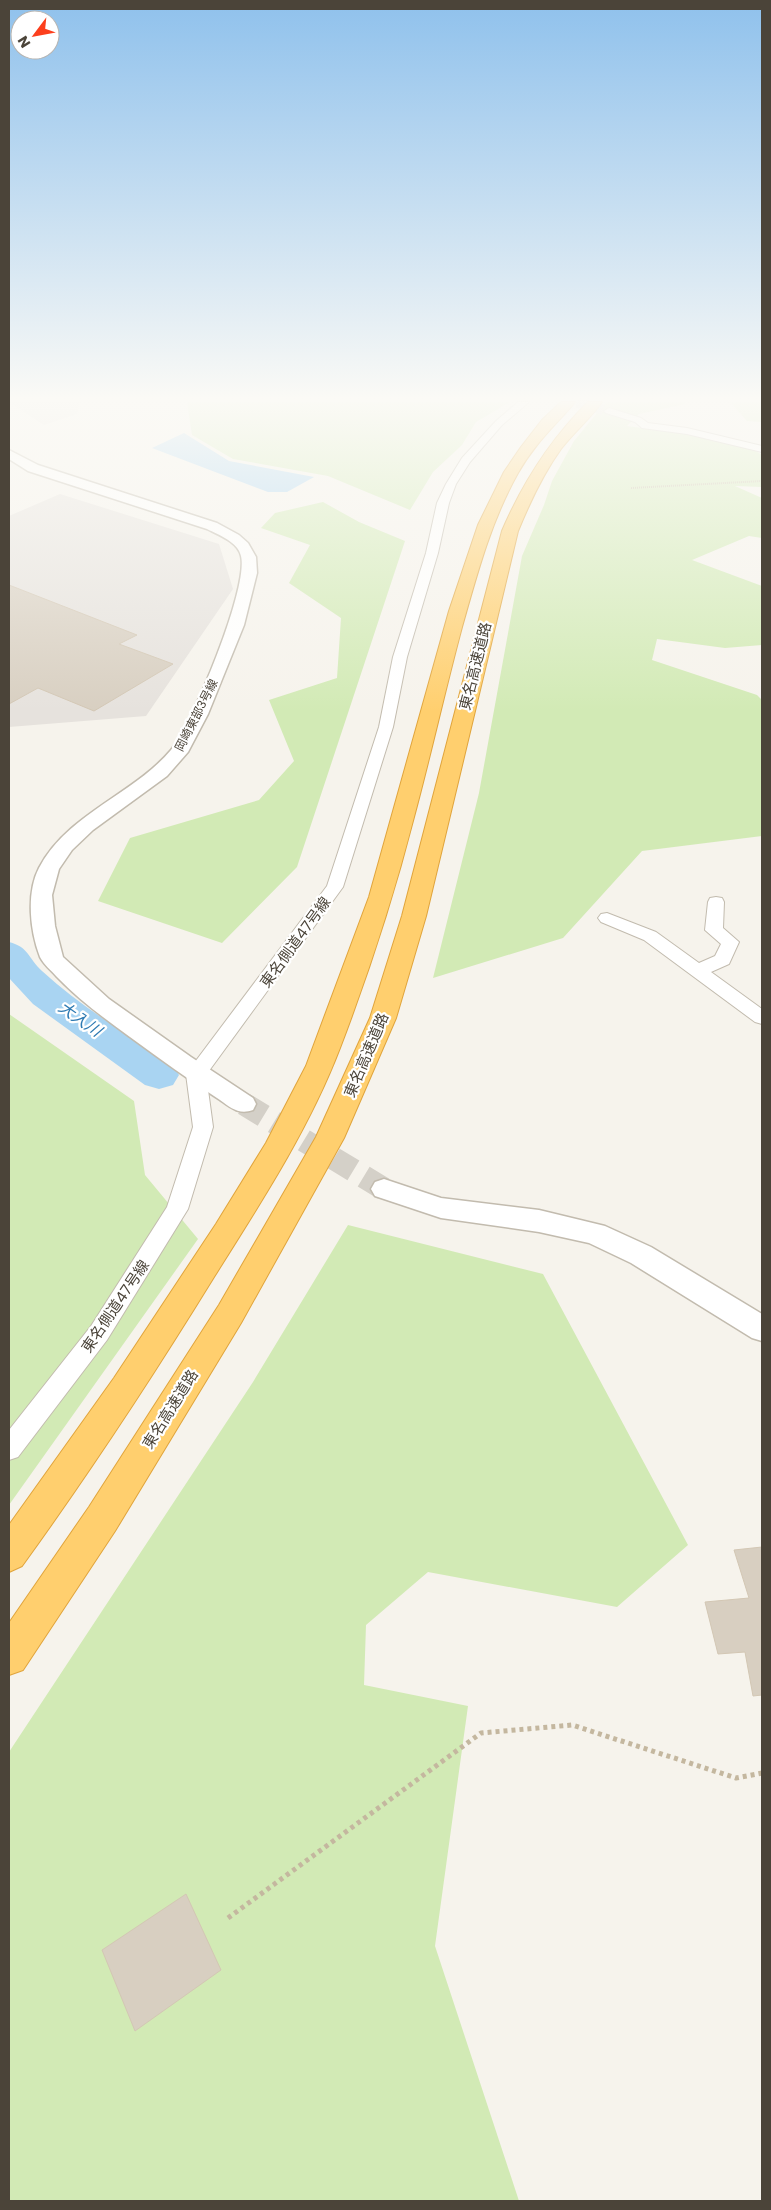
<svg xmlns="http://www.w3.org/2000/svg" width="771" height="2210" font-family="Poppins,'Noto Sans JP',sans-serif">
	<rect width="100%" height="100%" fill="#f6f3ec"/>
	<path fill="#e6e2dd" d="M9 402H80L77 414 44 425Z
		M60 494 219 544 233 589 146 716 9 727V516Z"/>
	<path fill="#d2eab5" d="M187 402H510L476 422 462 445 433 472 410 510 328 476 233 459 192 435Z
		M606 402H684L685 404 639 414 627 426 694 435 756 451 762 455V487L735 486 762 498V538L749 536 692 560 762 586V645L725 648 657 639 652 660 757 695 762 700V836L642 851 563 938 433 978 479 793 522 556 544 505 552 481 574 441Z
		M730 402H762V422L747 421Z
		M323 502 359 522 405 541 297 867 222 943 98 901 130 838 259 800 294 761 269 700 337 678 341 618 289 583 310 545 261 528 275 513Z
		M9 1014 134 1101 145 1175 198 1239 9 1505Z
		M348 1225 543 1274 688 1545 617 1607 428 1572 366 1625 364 1685 468 1706 435 1946 519 2201H9V1752L253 1382Z"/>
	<path fill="#a9d4f2" d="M184 433 229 461 314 477 287 492H268L152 448Z"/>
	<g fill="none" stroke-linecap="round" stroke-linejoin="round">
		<path fill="#a9d4f2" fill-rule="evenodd" d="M9 942C29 947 28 958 42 971 81 1007 129 1035 173 1065L179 1075 173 1085 159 1089 145 1085 33 1004 9 978Z"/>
	</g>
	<path fill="#d8cfc1" stroke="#d3c7b4" d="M9 585 137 635 119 644 173 664 94 711 38 688 9 704Z
		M762 1547V1695L753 1696 745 1652 718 1654 705 1602 749 1598 734 1550Z
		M186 1894 221 1970 135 2031 102 1950Z"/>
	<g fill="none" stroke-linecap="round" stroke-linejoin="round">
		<path stroke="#d4d0c8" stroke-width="11" stroke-dasharray="11 5.5" stroke-linecap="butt" d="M577 402 609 411"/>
		<path stroke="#d4d0c8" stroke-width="23" stroke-dasharray="23 12" stroke-linecap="butt" d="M244 1104 384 1189"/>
		<defs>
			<path id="minor" d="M518 402H529L502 425 470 462 456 484 449 503 438 553 407 657 393 727 343 887 206 1075 213 1127 188 1209 107 1340 18 1457 9 1460V1430L91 1326 167 1207 193 1127 186 1074 327 886 379 727 393 657 426 553 437 503 446 484 462 458 496 421Z
				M609 408 641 418 648 423 687 428 762 446V452L687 434 642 428 635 422 606 413 604 411Z
				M716 897 722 898 724 902 723 928 739 942 729 964 711 972 762 1009V1024L755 1022 644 940 601 922 598 918 601 914 607 913 656 932 699 963 715 956 721 944 705 930 708 902 710 898Z"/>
			<path id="tertiary" d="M9 450 38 465 217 523 239 535 248 543 256 557 257 573 244 625 208 714 188 752 167 776 93 830 72 850 59 869 52 895 55 926 63 957 109 999 191 1057 253 1098 256 1104 253 1110C239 1115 231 1108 220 1100 189 1080 160 1059 130 1037 104 1018 79 1000 57 977 51 970 44 965 40 957 30 931 26 893 39 868 67 814 133 795 171 750 192 724 249 588 241 556 238 542 219 535 207 529L28 471 9 459Z
				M384 1179 441 1198 539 1210 605 1226 651 1247 762 1314V1341L752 1338 631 1263 589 1243 539 1232 441 1218 375 1196 371 1189 375 1182Z"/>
			<path id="motorway" d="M561 402H575C554 427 535 443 518 473 491 521 477 574 462 627 445 690 431 754 414 817 394 895 369 972 340 1048 309 1129 260 1204 214 1277 153 1376 90 1472 22 1566L9 1572V1525L114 1378 216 1224 266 1143 306 1066 369 897 449 611 478 525 504 472 521 447 542 420Z
				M588 402H602C590 419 574 432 561 449 543 474 530 502 518 531L426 916 396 1018 344 1138 241 1323 115 1531 23 1670 9 1675V1623L89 1507 219 1305 316 1137 370 1018 402 916 502 531C523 482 550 440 588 402Z"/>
		</defs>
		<use href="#minor" stroke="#c2bbae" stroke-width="2"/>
		<use href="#tertiary" stroke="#c2bbae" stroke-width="3"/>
		<use href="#motorway" stroke="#e0a43c" stroke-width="2"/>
		<path stroke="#c4b79f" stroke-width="2" stroke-dasharray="1 1" stroke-linecap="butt" d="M631 488 762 481"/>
		<path stroke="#c4b79f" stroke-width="5" stroke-dasharray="4 4" stroke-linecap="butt" d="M228 1918 481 1733 572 1725 736 1778 762 1773"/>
		<use href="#minor" fill="#fff" fill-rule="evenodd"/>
		<use href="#tertiary" fill="#fff" fill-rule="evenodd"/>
		<use href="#motorway" fill="#ffcf6e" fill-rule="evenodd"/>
	</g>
	<linearGradient id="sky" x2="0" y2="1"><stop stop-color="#8fc1ec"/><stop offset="0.56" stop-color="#fbfaf6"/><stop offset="1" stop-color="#fbfaf6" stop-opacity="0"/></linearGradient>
	<rect width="771" height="712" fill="url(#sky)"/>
	<g text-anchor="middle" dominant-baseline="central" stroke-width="4.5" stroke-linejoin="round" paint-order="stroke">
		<g font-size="12" fill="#4b4439" stroke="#fff">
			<text transform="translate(196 715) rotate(-63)">岡崎東部3号線</text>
		</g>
		<g font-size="15" fill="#4b4439" stroke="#fff">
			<text transform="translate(475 666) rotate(-76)">東名高速道路</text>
			<text transform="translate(295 942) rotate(-54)">東名側道47号線</text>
			<text transform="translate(366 1055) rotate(-67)">東名高速道路</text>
			<text transform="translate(115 1306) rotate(-56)">東名側道47号線</text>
			<text transform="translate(170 1409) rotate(-58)">東名高速道路</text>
		</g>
		<g font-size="16" font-style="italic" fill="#2e7ab2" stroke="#fff">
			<text transform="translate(80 1019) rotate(35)">大入川</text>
		</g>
	</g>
	<rect width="771" height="2210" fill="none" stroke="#4b4439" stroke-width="20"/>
	<g transform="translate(35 35) rotate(238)"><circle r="24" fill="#ffffff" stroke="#b7b4b0"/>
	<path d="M0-4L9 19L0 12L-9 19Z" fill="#fc3f1d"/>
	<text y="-8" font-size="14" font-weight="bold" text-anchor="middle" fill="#4b4439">N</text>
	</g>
</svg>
